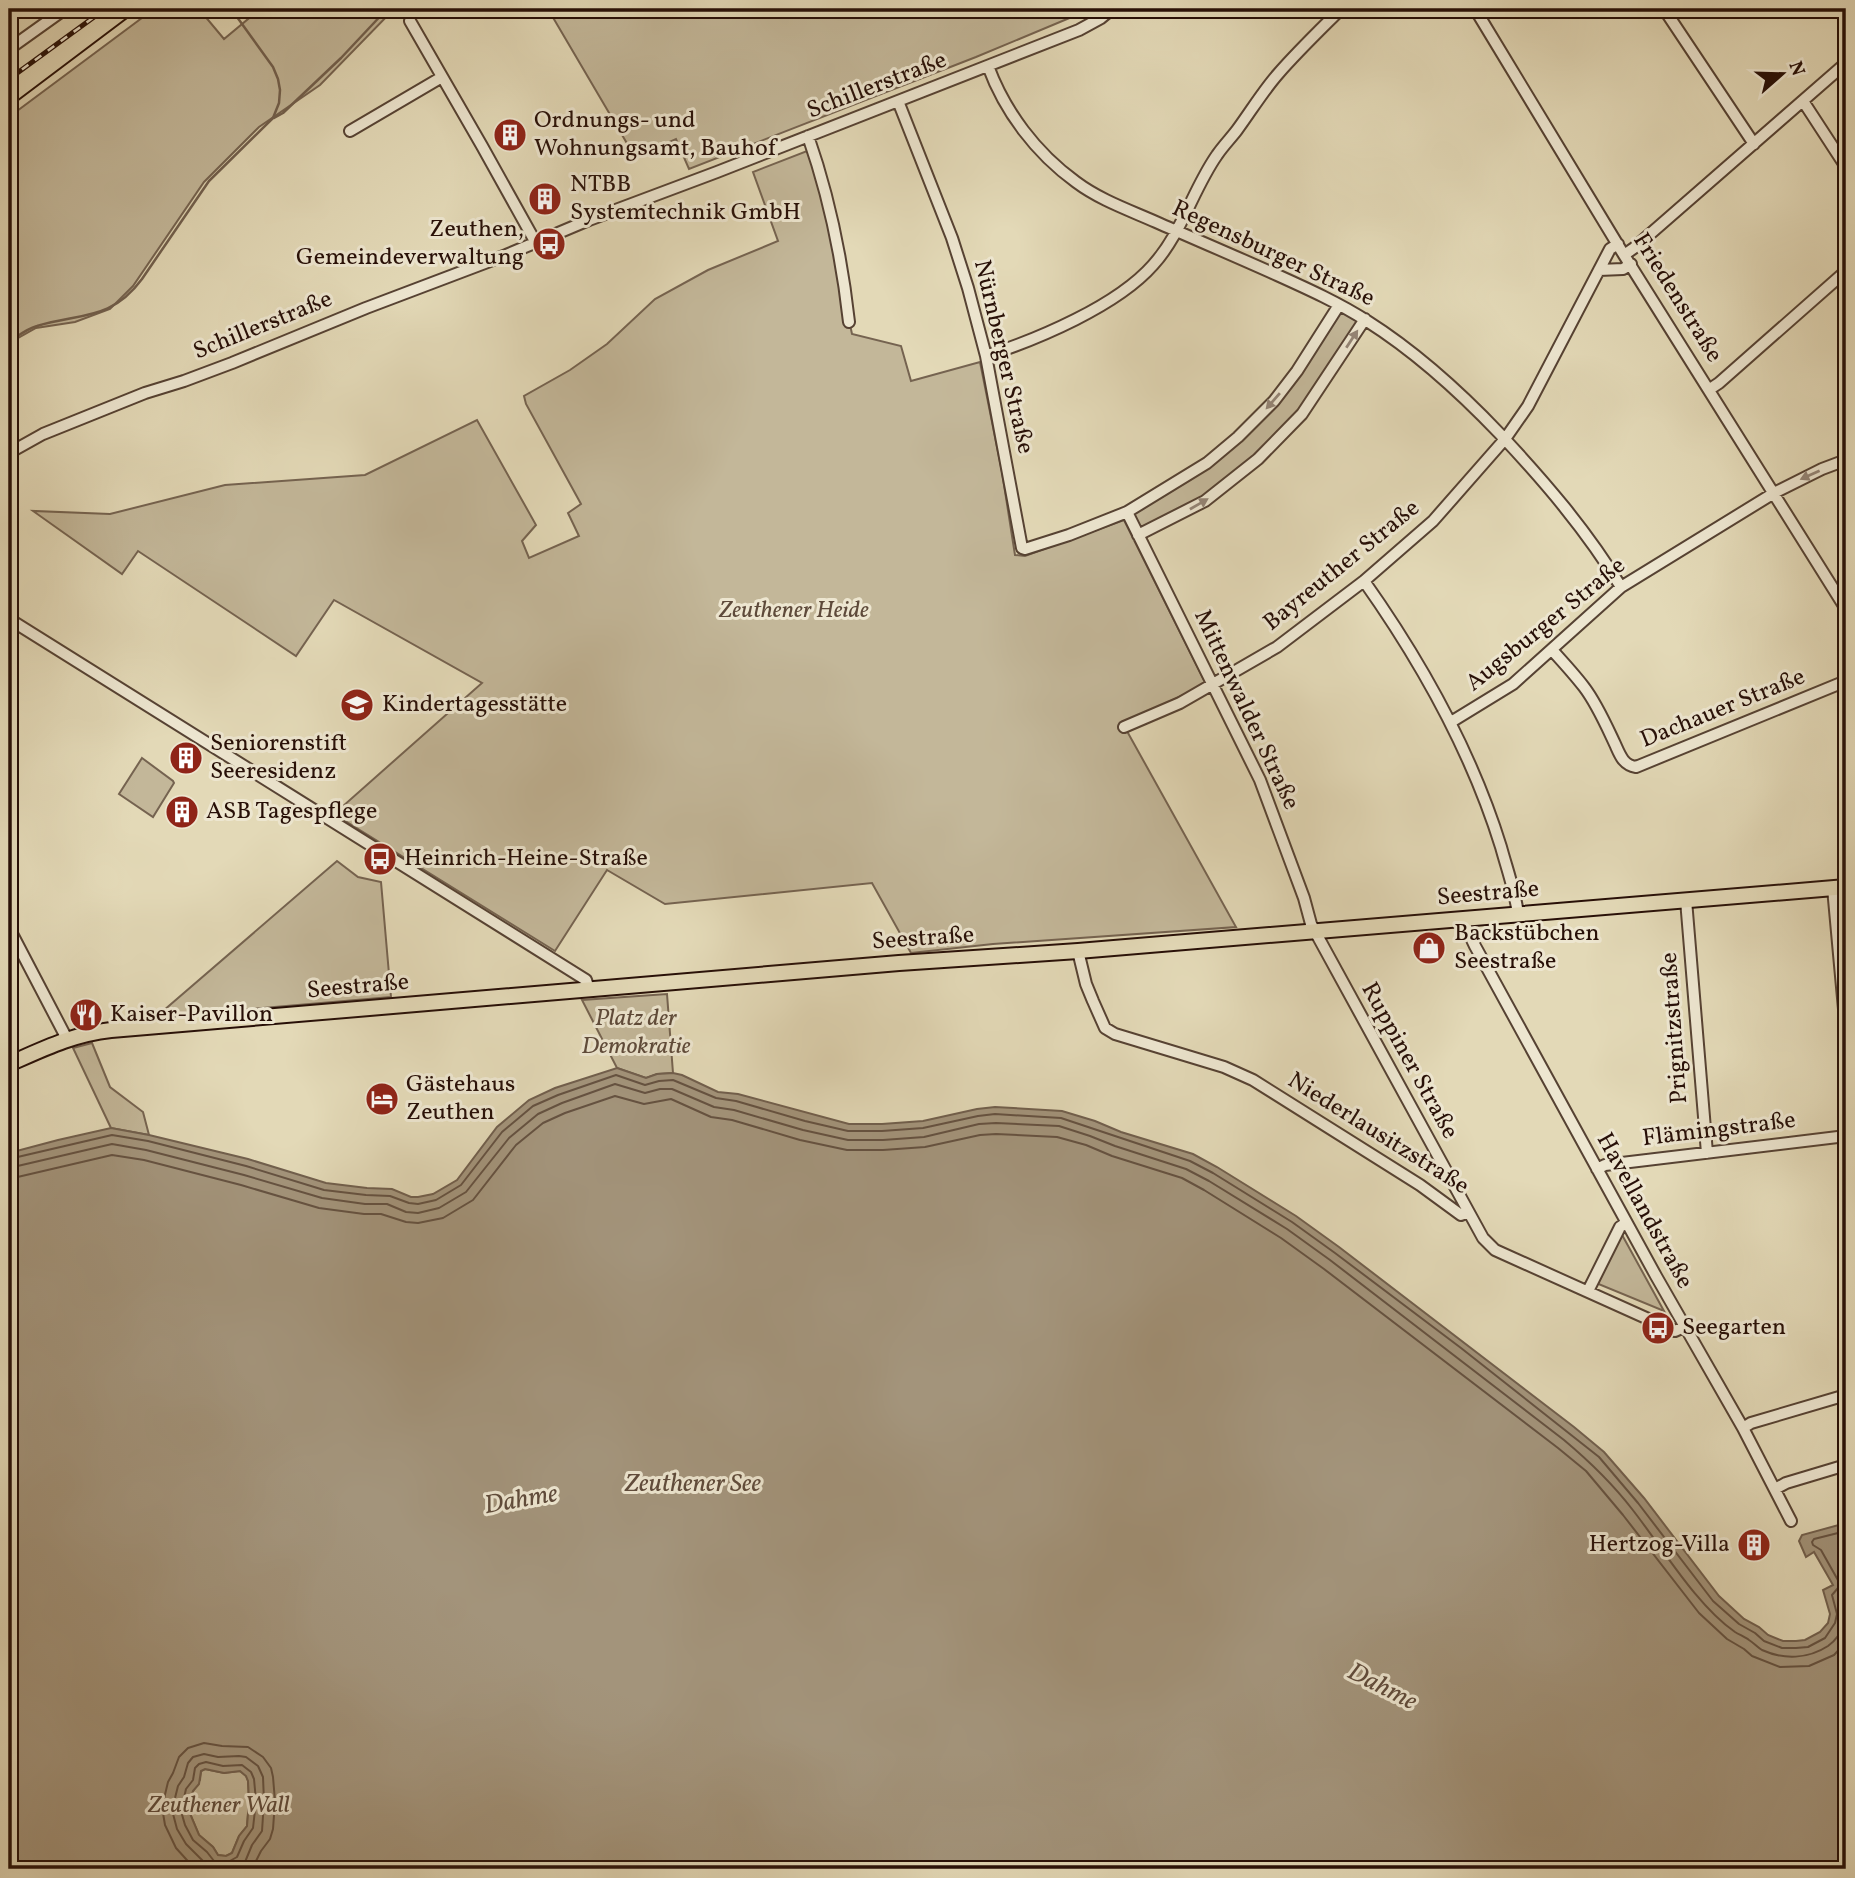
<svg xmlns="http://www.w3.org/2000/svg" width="1855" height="1878" font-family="Vollkorn,serif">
	<rect width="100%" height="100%" fill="#e3d9b7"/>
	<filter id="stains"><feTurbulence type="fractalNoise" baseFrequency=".00286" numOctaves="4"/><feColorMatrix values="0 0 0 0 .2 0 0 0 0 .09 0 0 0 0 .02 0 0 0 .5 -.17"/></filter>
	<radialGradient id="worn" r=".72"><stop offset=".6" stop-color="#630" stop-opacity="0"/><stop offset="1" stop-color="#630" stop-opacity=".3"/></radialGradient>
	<path fill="#c3b799" stroke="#756350" stroke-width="2" d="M154 9H199L224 39 254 14 250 9H394L320 85 259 127 204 182 133 286 110 309 75 322 36 328 9 343V117Z
		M548 9H1091L976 57 689 169 676 139 635 157Z
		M807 151 823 197 852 334 901 346 911 381 980 362 1002 472 1015 555 1025 556 1124 520 1206 684 1123 724 1236 927 993 944 911 953 872 883 665 904 607 870 555 951 334 814 482 683 334 600 296 656 138 551 122 574 33 511 110 514 225 485 365 475 477 420 536 525 522 541 529 558 579 536 568 513 581 504 526 404 524 396 570 370 607 344 655 299 708 270 778 241 753 172Z
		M1341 312 1359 322 1314 391 1290 422 1262 450 1202 498 1141 528 1135 522 1134 514 1190 480 1224 454 1295 379Z
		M142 758 173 781 174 783 153 817 119 794Z
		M337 861 358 877 381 882 391 997 156 1017Z
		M667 994 673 1073 657 1074 646 1078 617 1068 582 1000Z
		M92 1043 110 1087 143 1112 149 1135 111 1128 73 1048Z
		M1621 1233 1664 1311 1596 1283Z
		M205 1769 224 1773 240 1771 246 1776 248 1781 249 1801 247 1826 239 1836 232 1853 226 1856 218 1855 213 1847 199 1835 188 1809 193 1791 200 1780 201 1771Z"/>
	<path fill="#a3947b" stroke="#715f4d" stroke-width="2" fill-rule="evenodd" d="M617 1068 646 1078 657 1074 673 1073 682 1075 718 1092 738 1094 849 1124H882L923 1121 977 1109 995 1107 1062 1111 1095 1121 1121 1132 1193 1154 1217 1167 1296 1216 1339 1247 1574 1427 1604 1452 1644 1498 1719 1596 1744 1619 1759 1627 1768 1635 1783 1641H1796L1805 1640 1820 1632 1828 1623 1830 1614 1823 1590 1833 1585 1814 1552 1806 1557 1799 1541 1802 1535 1846 1523V1869H9V1153L58 1140 111 1128 149 1135 248 1159 326 1183 367 1188 392 1189 411 1197H418L433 1194 457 1180 497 1127 529 1100 555 1088ZM205 1769 224 1773 240 1771 246 1776 248 1781 249 1801 247 1826 239 1836 232 1853 226 1856 218 1855 213 1847 199 1835 188 1809 193 1791 199 1784 201 1771Z"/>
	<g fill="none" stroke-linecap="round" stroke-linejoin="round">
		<path stroke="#655241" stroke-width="2" d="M9 1159 112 1135 148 1141 246 1166 324 1190 366 1195 390 1196 409 1203 418 1204 436 1200 461 1185 502 1132 533 1106 558 1095 616 1075 645 1085 659 1081 673 1080 716 1098 736 1101 805 1121 848 1131H882L923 1128 978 1116 995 1114 1061 1118 1190 1161 1213 1173 1292 1222 1335 1253 1461 1348 1599 1457 1638 1503 1713 1601 1739 1624 1755 1633 1764 1641 1782 1648H1796L1808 1647 1825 1638 1835 1623 1837 1614 1832 1595 1838 1588 1839 1582 1821 1550 1813 1545 1812 1542 1814 1539 1846 1531
			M9 1168 112 1144 146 1150 244 1175 322 1198 365 1204H387L406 1212 418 1213 439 1208 466 1192 509 1138 538 1114 562 1103 615 1084 645 1093 660 1089H672L714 1107 734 1110 803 1130 848 1140H883L924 1137 979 1124 996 1123 1059 1126 1090 1136 1115 1146 1186 1169 1209 1181 1287 1229 1330 1260 1564 1440C1589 1461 1612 1483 1632 1509 1662 1547 1696 1605 1735 1632 1740 1635 1745 1637 1749 1640 1754 1643 1757 1647 1762 1650 1784 1660 1808 1659 1828 1646 1845 1634 1846 1616 1843 1598L1846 1592
			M9 1179 112 1155 144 1160 241 1185 319 1208 364 1214H381L406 1222 418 1223 443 1218 473 1200 516 1145 543 1123 565 1113 615 1096 644 1104 671 1099 711 1117 732 1120 800 1140 847 1150H883L925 1147 980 1135 996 1134 1057 1137 1086 1145 1112 1156 1182 1178 1204 1190 1281 1238 1324 1269 1558 1448 1586 1471 1623 1515 1699 1613 1727 1639 1744 1649 1752 1656 1780 1667 1809 1666 1834 1655 1846 1642
			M206 1762 223 1766 242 1765 251 1772 254 1779 256 1801 253 1828 244 1841 237 1857 228 1862 219 1863 214 1861 207 1852 193 1840 185 1825 181 1811 186 1789 193 1780 195 1768 199 1764Z
			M195 1869 176 1848 165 1825 162 1807 168 1782 173 1773 179 1757 188 1748 204 1743 222 1746 248 1747 263 1757 271 1768 273 1777 275 1801 273 1829 270 1839 261 1851 252 1869
			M211 1869 186 1844 177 1829 172 1810 178 1786 184 1777 188 1763 193 1757 204 1754 218 1757 239 1756 246 1757 258 1766 263 1777 264 1801 262 1831 252 1845 245 1862 234 1869"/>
		<path stroke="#715f4d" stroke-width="2.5" d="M231 9 237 17
			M274 118 283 113 341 58 387 9
			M9 342C18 336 26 329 37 326 80 313 111 321 142 279L209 181 273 118 279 103 280 90 278 79 273 67 237 17 241 9"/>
		<defs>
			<path id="minor" d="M1475 9 1624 255 1846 609
				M1664 9 1754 144
				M410 21 482 146 536 243
				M9 49 65 9
				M988 66C1005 112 1036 153 1076 182 1100 200 1129 210 1156 222 1197 240 1237 257 1277 275 1308 289 1339 303 1367 321 1416 352 1460 392 1500 434 1545 482 1587 531 1621 587
				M898 101 952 238 968 288 986 356 1022 548 1025 549 1069 535 1127 512 1207 463 1238 437 1274 401 1297 371 1339 305
				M1803 101 1846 167
				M350 131 442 77
				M808 136C829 196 842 259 849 322
				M1624 255 1634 248 1846 63
				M1599 270 1623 269 1631 264
				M986 356C1038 339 1117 306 1153 265 1182 233 1193 189 1217 155 1223 146 1231 138 1237 130 1251 111 1263 91 1278 74 1298 51 1320 30 1341 9
				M1710 389 1719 383 1846 271
				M9 453 43 434 145 393 184 381 232 363 366 308 506 255 589 220 717 172 1079 30 1101 18 1112 9
				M1127 512 1260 780 1304 898 1311 924 1483 1238 1495 1250 1675 1331 1684 1327
				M1138 535 1205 501 1258 459 1302 414 1365 319
				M1364 581C1422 663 1471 750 1501 847 1507 869 1515 891 1518 914
				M9 619 586 980 589 989
				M1552 650C1563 662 1574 674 1584 687 1597 704 1606 725 1615 744 1620 755 1623 765 1636 767L1846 681
				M1451 722 1513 684 1621 587 1774 493 1822 469 1846 460
				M1124 727 1180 703 1277 647 1364 581 1433 521 1505 439 1528 406 1610 249 1618 244
				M1833 888 1846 1031
				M1686 900 1707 1153
				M1465 919 1466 927 1475 946 1656 1276 1743 1428 1791 1521
				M9 928 67 1039
				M1078 951 1086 984 1093 1001 1105 1028 1115 1034 1224 1067 1253 1080 1420 1185 1461 1215 1468 1212
				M1597 1169 1605 1165 1846 1136
				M1588 1291 1620 1227 1626 1223
				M1743 1428 1751 1423 1846 1395
				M1775 1489 1786 1483 1846 1465"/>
			<path id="major" d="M9 1064C43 1049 73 1034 111 1030L899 963 1078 951 1846 887"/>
		</defs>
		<use href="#minor" stroke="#564233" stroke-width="14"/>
		<use href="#major" stroke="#270f07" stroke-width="18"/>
		<use href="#minor" stroke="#ede6d0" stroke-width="10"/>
		<use href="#major" stroke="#e3d9b7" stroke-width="14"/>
		<path stroke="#270f07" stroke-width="2" d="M9 107 139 9"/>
		<defs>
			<path id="rail" d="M9 79 105 9"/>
		</defs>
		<use href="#rail" stroke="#270f07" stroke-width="5"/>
		<use href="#rail" stroke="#ede6d0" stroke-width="2.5" stroke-dasharray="8" stroke-linecap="butt"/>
	</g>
	<defs><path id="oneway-solid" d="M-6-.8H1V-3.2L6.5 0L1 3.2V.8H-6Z" transform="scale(1.75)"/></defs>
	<g fill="#948576">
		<use href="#oneway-solid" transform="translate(1352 339) rotate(-57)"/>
		<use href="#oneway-solid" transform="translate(1273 401) rotate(131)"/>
		<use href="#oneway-solid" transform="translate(1810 475) rotate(156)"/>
		<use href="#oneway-solid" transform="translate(1199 504) rotate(-30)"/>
	</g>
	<defs>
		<symbol id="building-disc" viewBox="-11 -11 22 22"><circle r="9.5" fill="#8f2418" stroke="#ede6d0"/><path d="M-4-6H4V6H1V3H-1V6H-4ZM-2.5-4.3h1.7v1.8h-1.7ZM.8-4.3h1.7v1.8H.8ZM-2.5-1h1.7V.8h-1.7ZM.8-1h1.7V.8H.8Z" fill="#fff"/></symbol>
		<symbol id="bus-disc" viewBox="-11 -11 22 22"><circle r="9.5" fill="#8f2418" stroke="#ede6d0"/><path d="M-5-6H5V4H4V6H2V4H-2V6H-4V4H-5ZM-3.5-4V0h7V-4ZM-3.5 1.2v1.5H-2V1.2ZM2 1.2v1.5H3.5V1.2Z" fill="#fff"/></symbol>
		<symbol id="school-disc" viewBox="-11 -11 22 22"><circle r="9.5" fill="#8f2418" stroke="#ede6d0"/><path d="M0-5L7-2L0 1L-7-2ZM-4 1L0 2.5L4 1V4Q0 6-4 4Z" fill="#fff"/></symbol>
		<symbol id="shop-disc" viewBox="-11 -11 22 22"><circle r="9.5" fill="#8f2418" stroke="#ede6d0"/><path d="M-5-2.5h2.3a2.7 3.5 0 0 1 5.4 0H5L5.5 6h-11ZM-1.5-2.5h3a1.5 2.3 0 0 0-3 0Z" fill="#fff"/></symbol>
		<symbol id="restaurant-disc" viewBox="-11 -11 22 22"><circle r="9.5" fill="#8f2418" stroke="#ede6d0"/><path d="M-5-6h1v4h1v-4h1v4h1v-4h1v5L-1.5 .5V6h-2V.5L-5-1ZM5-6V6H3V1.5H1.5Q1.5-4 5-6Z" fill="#fff"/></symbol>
		<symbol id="hotel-disc" viewBox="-11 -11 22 22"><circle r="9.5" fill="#8f2418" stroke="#ede6d0"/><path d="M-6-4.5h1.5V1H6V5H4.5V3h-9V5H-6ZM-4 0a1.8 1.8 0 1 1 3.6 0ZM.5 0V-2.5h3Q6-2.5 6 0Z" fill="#fff"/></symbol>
	</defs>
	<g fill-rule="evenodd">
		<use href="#building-disc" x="491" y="116" width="38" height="38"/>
		<use href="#building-disc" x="526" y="180" width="38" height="38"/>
		<use href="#bus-disc" x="530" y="225" width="38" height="38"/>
		<use href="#school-disc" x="338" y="686" width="38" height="38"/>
		<use href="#building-disc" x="167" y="739" width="38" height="38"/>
		<use href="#building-disc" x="163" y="793" width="38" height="38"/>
		<use href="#bus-disc" x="361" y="840" width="38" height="38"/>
		<use href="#shop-disc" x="1410" y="929" width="38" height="38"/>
		<use href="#restaurant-disc" x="67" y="996" width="38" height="38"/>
		<use href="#hotel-disc" x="363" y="1080" width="38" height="38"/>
		<use href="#bus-disc" x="1639" y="1309" width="38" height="38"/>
		<use href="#building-disc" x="1735" y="1526" width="38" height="38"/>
	</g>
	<g text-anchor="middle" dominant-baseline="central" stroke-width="6" stroke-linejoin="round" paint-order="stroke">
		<g font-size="24" fill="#270f07" stroke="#ede6d0">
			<text transform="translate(877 86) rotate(-21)">Schillerstraße</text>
			<text transform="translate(1273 254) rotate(25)">Regensburger Straße</text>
			<text transform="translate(1677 298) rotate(58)">Friedenstraße</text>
			<text transform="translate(263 326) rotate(-22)">Schillerstraße</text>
			<text transform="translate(1003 357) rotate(77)">Nürnberger Straße</text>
			<text transform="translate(1342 566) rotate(-39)">Bayreuther Straße</text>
			<text transform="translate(1546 625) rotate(-39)">Augsburger Straße</text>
			<text transform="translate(1723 709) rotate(-22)">Dachauer Straße</text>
			<text transform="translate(1246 710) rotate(65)">Mittenwalder Straße</text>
			<text transform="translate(1488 894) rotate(-5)">Seestraße</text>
			<text transform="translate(923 939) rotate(-4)">Seestraße</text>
			<text transform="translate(358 987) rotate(-5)">Seestraße</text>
			<text transform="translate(1675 1028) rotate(-94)">Prignitzstraße</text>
			<text transform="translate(1409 1061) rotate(61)">Ruppiner Straße</text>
			<text transform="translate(1719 1130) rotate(-7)">Flämingstraße</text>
			<text transform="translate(1378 1134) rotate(32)">Niederlausitzstraße</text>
			<text transform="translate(1644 1211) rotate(61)">Havellandstraße</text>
		</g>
		<g font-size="24" fill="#270f07" stroke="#ede6d0" text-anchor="start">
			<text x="534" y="121">Ordnungs- und<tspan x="534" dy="28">Wohnungsamt, Bauhof</tspan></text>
			<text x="570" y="185">NTBB<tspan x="570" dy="28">Systemtechnik GmbH</tspan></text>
			<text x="524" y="230" text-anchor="end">Zeuthen,<tspan x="524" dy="28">Gemeindeverwaltung</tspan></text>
			<text x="382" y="705">Kindertagesstätte</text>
			<text x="210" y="744">Seniorenstift<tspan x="210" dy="28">Seeresidenz</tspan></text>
			<text x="206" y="812">ASB Tagespflege</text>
			<text x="404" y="859">Heinrich-Heine-Straße</text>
			<text x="1454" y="934">Backstübchen<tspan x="1454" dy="28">Seestraße</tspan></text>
			<text x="110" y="1015">Kaiser-Pavillon</text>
			<text x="406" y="1085">Gästehaus<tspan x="406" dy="28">Zeuthen</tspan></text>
			<text x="1682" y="1328">Seegarten</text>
			<text x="1730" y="1545" text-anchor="end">Hertzog-Villa</text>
		</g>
		<g font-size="24" font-style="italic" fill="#5e4a3a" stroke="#ede6d0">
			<text x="794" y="611">Zeuthener Heide</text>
			<text x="636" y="1019">Platz der<tspan x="636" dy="28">Demokratie</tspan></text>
			<text x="219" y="1806">Zeuthener Wall</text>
		</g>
		<g font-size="26" font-style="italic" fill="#5f4b3b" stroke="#ede6d0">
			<text x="693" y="1484">Zeuthener See</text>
			<text transform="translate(521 1500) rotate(-10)">Dahme</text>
			<text transform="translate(1382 1687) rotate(27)">Dahme</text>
		</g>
	</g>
	<rect width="1855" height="1878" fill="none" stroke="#e3d9b7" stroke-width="35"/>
	<rect x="10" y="10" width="1834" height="1857" fill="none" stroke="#270f07" stroke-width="3.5"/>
	<rect x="18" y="18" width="1820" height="1843" fill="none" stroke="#270f07" stroke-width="2"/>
	<g transform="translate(1782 74) rotate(70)" stroke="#ede6d0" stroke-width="5" paint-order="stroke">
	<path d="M0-5L12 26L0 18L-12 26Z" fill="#270f07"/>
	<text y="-10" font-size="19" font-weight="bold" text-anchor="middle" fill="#270f07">N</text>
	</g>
	<rect width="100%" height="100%" filter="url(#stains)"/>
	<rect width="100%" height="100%" fill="url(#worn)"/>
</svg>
